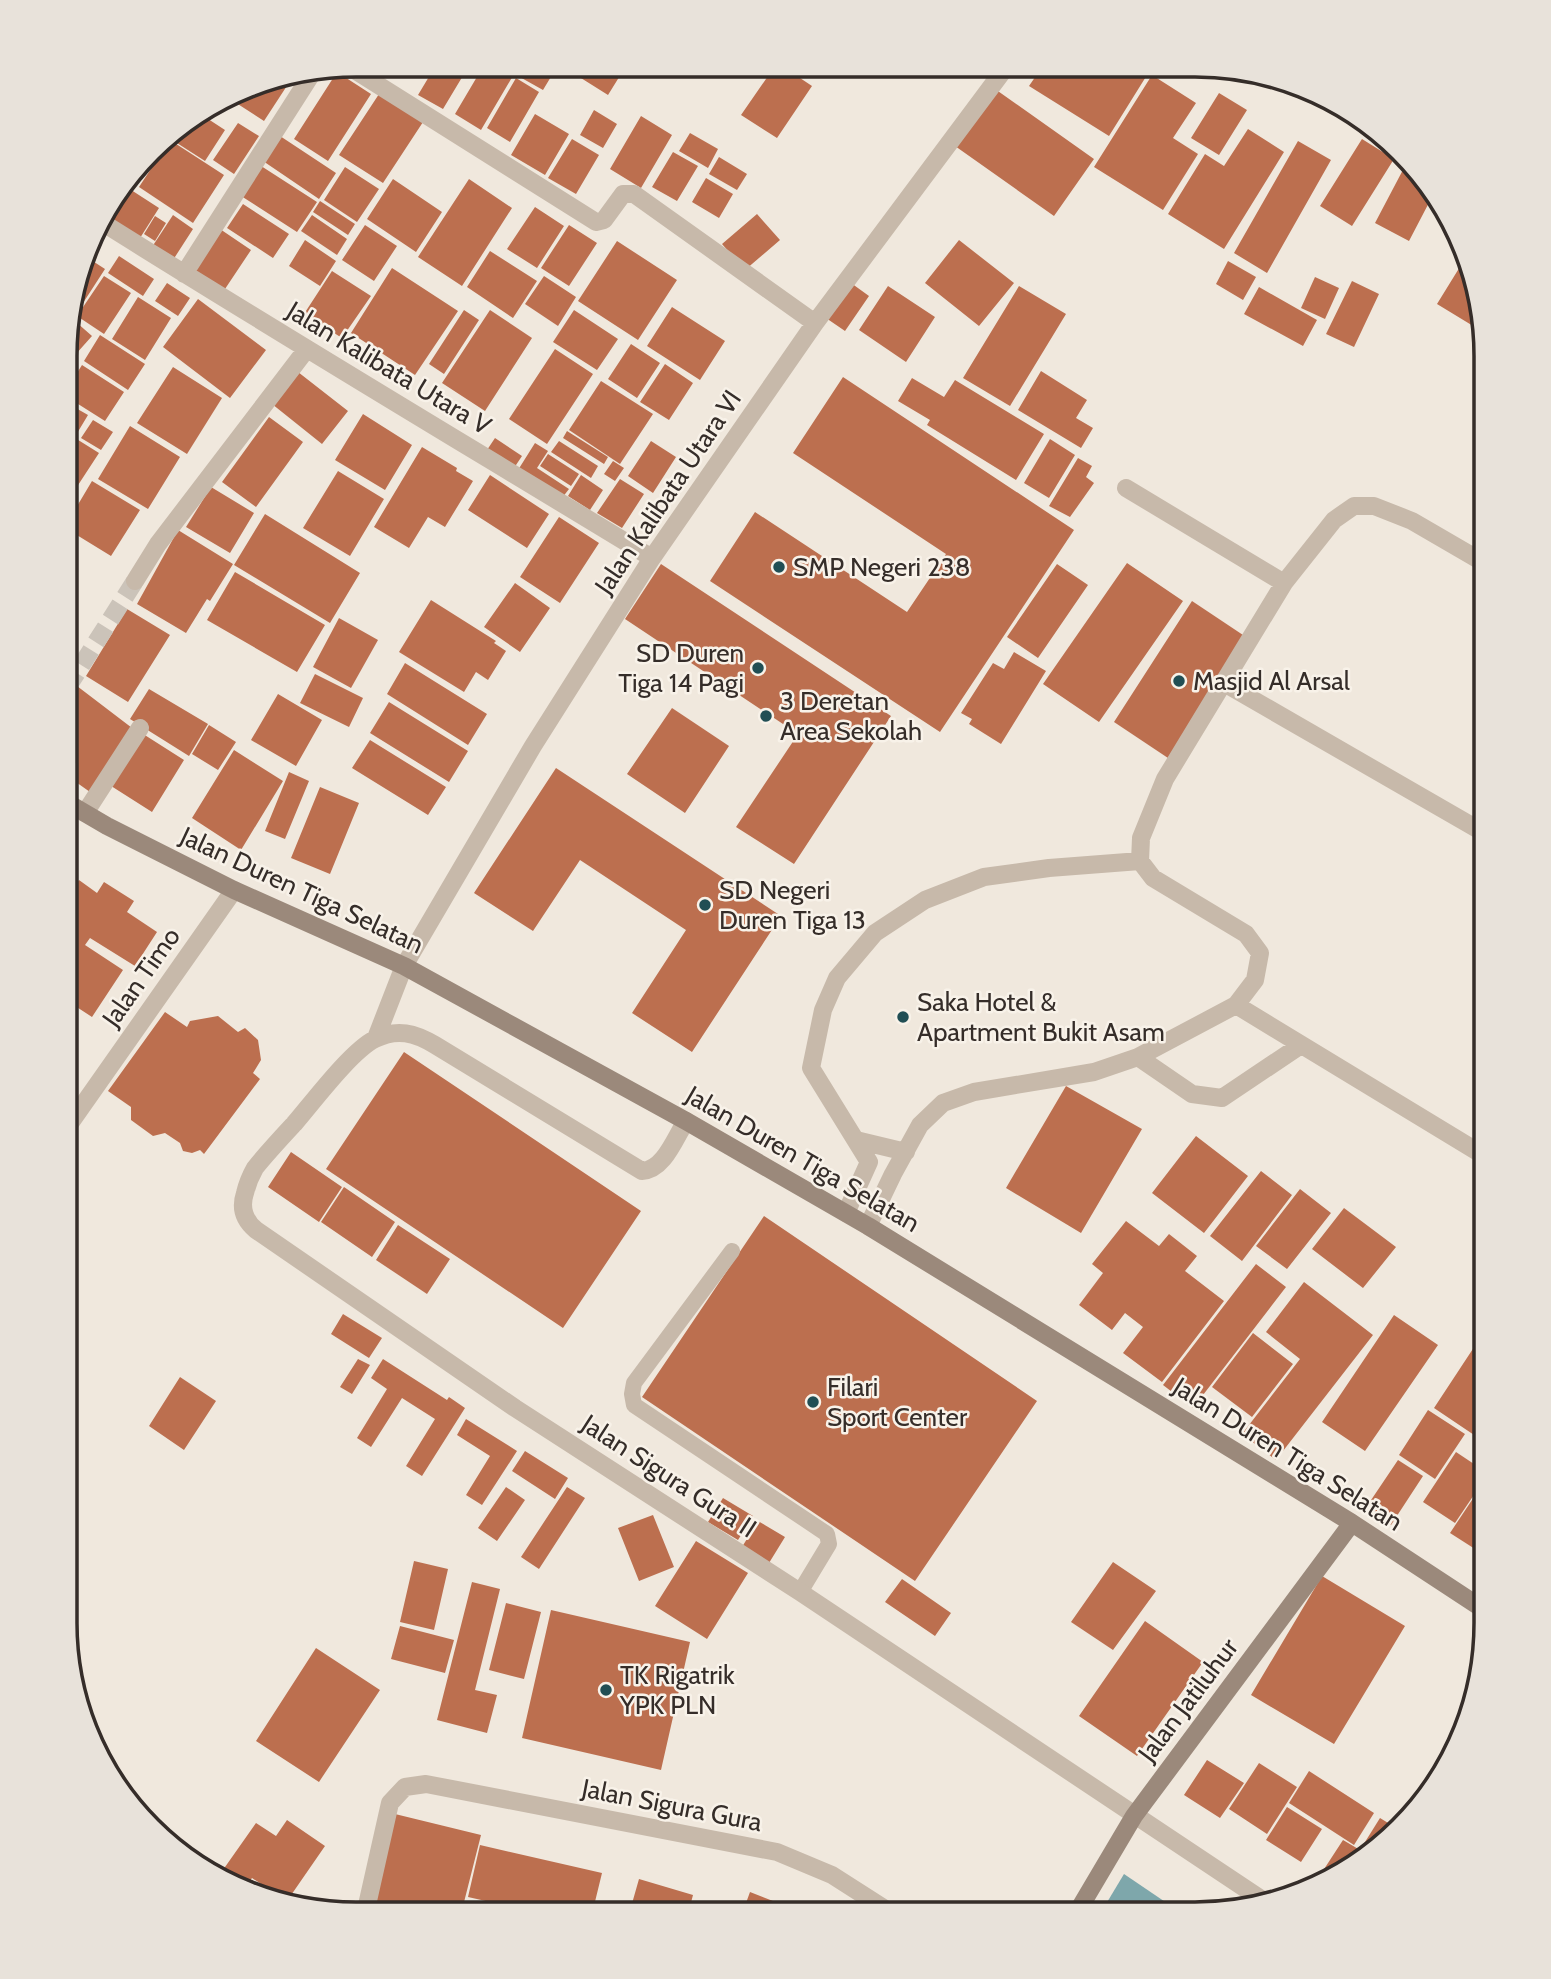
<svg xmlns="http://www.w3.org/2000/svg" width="1551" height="1979" font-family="Cabin,sans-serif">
	<rect width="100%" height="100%" fill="#f0e8dd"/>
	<path fill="#7ea7ab" d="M1124 1874 1183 1914H1100Z"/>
	<path fill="#bc6f4f" d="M436 65H450L464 74 443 109 418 95Z
		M484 65H500L514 74 481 130 455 114Z
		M525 65H558L543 90 518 76Z
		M567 65 626 66 608 95 565 68Z
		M775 66H782L812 86 777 138 741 115Z
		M1042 67H1152L1109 136 1029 86Z
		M337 72 371 94 328 161 294 139Z
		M294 75 264 121 230 99 262 80Z
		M1152 75 1196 103 1173 138 1198 154 1163 210 1094 167Z
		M516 78 539 92 510 142 487 128Z
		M995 89 1094 159 1054 216 955 146Z
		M1219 93 1247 110 1219 155 1191 138Z
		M379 94 423 122 383 183 339 155Z
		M594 110 617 124 603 148 580 135Z
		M535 114 569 134 545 175 511 155Z
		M202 115 225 130 205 161 166 136Z
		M641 116 672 135 641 188 610 169Z
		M238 123 259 136 234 174 213 160Z
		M1248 129 1284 152 1224 249 1168 214 1205 154 1224 166Z
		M690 133 718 149 708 168 679 151Z
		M280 136 336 173 319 199 263 161Z
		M572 139 599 155 576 194 548 178Z
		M1362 139 1394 159 1352 226 1320 206Z
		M170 140 224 175 193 223 139 187Z
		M1298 141 1331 160 1267 273 1234 253Z
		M673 152 698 166 677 201 652 187Z
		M719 157 747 174 737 190 709 174Z
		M258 164 317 202 297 232 238 194Z
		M1405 166 1433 195 1409 241 1375 223Z
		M345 167 379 189 357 222 324 200Z
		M706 178 733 194 719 218 692 202Z
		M393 179 442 212 416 252 367 219Z
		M469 179 512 208 462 286 418 257Z
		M125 186 159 208 140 238 105 215Z
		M320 201 355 224 348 235 313 212Z
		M243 204 289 234 273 258 227 228Z
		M535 207 564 226 537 268 507 249Z
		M757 214 780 240 745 270 722 244Z
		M173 215 193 229 173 260 152 247Z
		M312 215 347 239 337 255 301 231Z
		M155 216 166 223 155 241 144 234Z
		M365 225 397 246 374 281 342 260Z
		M569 225 597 243 569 286 541 268Z
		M220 229 251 250 221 295 190 274Z
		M305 240 336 261 320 286 289 266Z
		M959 240 1014 283 979 326 925 283Z
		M617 241 677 280 638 340 578 301Z
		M490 251 537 281 513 318 467 287Z
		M119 256 154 279 143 296 108 273Z
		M1466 257 1476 281 1483 332 1437 304Z
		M88 258 105 269 83 303 74 298Z
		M1228 261 1256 277 1243 300 1216 284Z
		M392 268 458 311 415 375 351 333Z
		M332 271 371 296 342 338 304 314Z
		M104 276 131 293 104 334 77 316Z
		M544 276 576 297 558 326 525 304Z
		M1315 277 1339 288 1325 319 1301 308Z
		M1352 281 1379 294 1354 347 1326 334Z
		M167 283 190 298 178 316 155 301Z
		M851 283 869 296 845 331 826 318Z
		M888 286 935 317 906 362 859 330Z
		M1019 286 1066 314 1010 406 963 378Z
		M1259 287 1317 320 1303 346 1244 314Z
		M138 297 171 318 145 360 112 339Z
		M198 299 266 350 230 398 163 347Z
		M672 307 725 341 700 380 647 346Z
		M464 310 479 320 444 374 429 364Z
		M490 310 532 338 485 411 442 383Z
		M574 310 618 339 597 370 553 342Z
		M68 315 92 336 67 364V318Z
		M100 335 145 364 128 390 84 361Z
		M631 344 660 363 637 398 608 379Z
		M555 349 593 374 547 444 509 419Z
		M665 364 693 383 669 420 640 402Z
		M82 365 124 392 105 421 67 397V389Z
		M173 367 222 398 187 454 137 423Z
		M1041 371 1087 400 1076 418 1093 428 1081 448 1018 410Z
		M298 372 348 411 322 444 272 404Z
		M843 377 1074 530 940 732 710 581 755 512 907 612 946 554 793 453Z
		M912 378 944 397 955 380 1044 434 1016 480 927 425 930 420 898 401Z
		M601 381 653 414 620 464 569 430Z
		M67 403 88 415 76 435 67 430Z
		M363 414 412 445 385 490 335 460Z
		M269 417 303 442 256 507 222 482Z
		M93 420 113 432 101 450 81 438Z
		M130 426 180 457 148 509 98 479Z
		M567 431 608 457 604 464 563 438Z
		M67 433 99 453 67 502Z
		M495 438 522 456 514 468 487 450Z
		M1050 439 1075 455 1049 498 1024 483Z
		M559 441 598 466 591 478 551 452Z
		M651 441 676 457 653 493 628 476Z
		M535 443 548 451 537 468 569 489 562 498 518 470Z
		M422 447 457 468 456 471 473 481 445 527 428 517 409 548 374 527Z
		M548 454 579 474 571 486 540 466Z
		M1078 458 1092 466 1086 477 1094 483 1070 517 1049 506Z
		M613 461 624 468 615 481 604 474Z
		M338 471 384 499 350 556 303 528Z
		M490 475 549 514 527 548 468 510Z
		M581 475 603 490 590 510 568 496Z
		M620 479 644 494 622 528 597 513Z
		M92 481 140 510 111 556 67 529V523Z
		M211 487 254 513 230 553 186 527Z
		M265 514 360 573 330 623 234 565Z
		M559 517 599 543 560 603 520 577Z
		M178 530 233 564 210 601 207 599 186 633 137 604Z
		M1127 563 1183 601 1099 722 1043 684Z
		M661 564 891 716 794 864 736 827 798 734 625 619Z
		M1057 564 1088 585 1038 658 1007 637Z
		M235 572 325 625 297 672 207 620Z
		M515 583 550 608 520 652 484 627Z
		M431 600 496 641 494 643 506 651 488 680 476 672 464 692 399 652Z
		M1192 601 1246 637 1168 758 1114 722Z
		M127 609 170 635 128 702 86 676Z
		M339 618 378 640 351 688 313 667Z
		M1014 652 1046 671 1001 744 969 724 972 719 961 713 993 663 1004 669Z
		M405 663 487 714 468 745 387 694Z
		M315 674 363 698 349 727 300 703Z
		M77 686 136 731 90 792 66 775 67 700Z
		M149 689 208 724 189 756 130 719Z
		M278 694 322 720 296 766 251 740Z
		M389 702 468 751 449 782 370 733Z
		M672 708 729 746 685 813 627 774Z
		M209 725 236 742 218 770 192 754Z
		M140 732 184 760 152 812 108 784Z
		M370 740 446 787 428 815 352 768Z
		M234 750 283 781 241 850 192 818Z
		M556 768 781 916 692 1052 632 1013 686 930 580 860 533 931 474 893Z
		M289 772 309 781 285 839 265 831Z
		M320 787 359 803 330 874 291 858Z
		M79 880 97 893 104 882 134 901 127 912 157 932 135 966 90 938 85 945 123 970 92 1017 66 1000V899Z
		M165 1012 187 1027 190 1021 218 1016 238 1032 245 1028 258 1040 261 1060 253 1073 260 1079 204 1154 200 1150 192 1153 183 1151 180 1143 165 1133 153 1136 131 1120V1107L108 1091Z
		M404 1052 641 1211 563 1328 326 1169Z
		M1066 1086 1142 1129 1081 1233 1006 1188Z
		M1196 1136 1248 1176 1204 1233 1152 1193Z
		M291 1152 342 1187 319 1222 268 1187Z
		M1261 1171 1292 1195 1242 1261 1210 1236Z
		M344 1187 395 1222 372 1257 321 1222Z
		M1300 1189 1331 1213 1287 1269 1256 1246Z
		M1344 1208 1396 1247 1363 1288 1312 1249Z
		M764 1216 1037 1401 915 1581 642 1397Z
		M1126 1221 1159 1246 1169 1234 1197 1256 1185 1271 1224 1301 1162 1382 1123 1353 1143 1327 1125 1313 1112 1330 1079 1305 1103 1273 1092 1264Z
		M398 1225 450 1259 427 1294 376 1260Z
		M1256 1264 1286 1287 1193 1408 1163 1385Z
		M1304 1282 1373 1335 1276 1460 1242 1434 1300 1359 1266 1332Z
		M343 1314 382 1338 369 1358 331 1334Z
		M1394 1315 1438 1345 1365 1451 1322 1422Z
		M1486 1329V1443L1434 1408Z
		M1253 1333 1293 1364 1252 1417 1212 1387Z
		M358 1359 370 1365 352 1394 340 1387Z
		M383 1359 447 1400 449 1397 465 1408 422 1476 406 1466 435 1419 402 1398 371 1447 357 1438 387 1389 371 1378Z
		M180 1377 216 1401 184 1450 149 1426Z
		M1428 1410 1465 1434 1435 1479 1399 1455Z
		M466 1419 517 1451 482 1505 466 1495 490 1456 457 1435Z
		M525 1451 568 1478 555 1499 512 1471Z
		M1456 1452 1486 1472V1477L1455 1523 1423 1502Z
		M1398 1460 1423 1476 1391 1525 1365 1509Z
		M1486 1479V1533L1475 1549 1450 1533Z
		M506 1487 525 1500 497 1541 478 1528Z
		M567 1487 585 1498 539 1569 521 1557Z
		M723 1498 753 1516 738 1540 708 1522Z
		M653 1515 674 1567 639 1581 618 1528Z
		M758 1521 785 1537 769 1563 742 1547Z
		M696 1541 748 1573 707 1639 655 1606Z
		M414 1561 448 1569 434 1630 400 1622Z
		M1113 1562 1156 1591 1113 1650 1071 1622Z
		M1322 1576 1405 1626 1334 1744 1251 1695Z
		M902 1579 951 1613 935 1636 885 1602Z
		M472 1582 500 1589 475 1690 497 1695 487 1733 437 1720Z
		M506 1603 541 1612 524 1679 489 1670Z
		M551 1610 690 1642 661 1770 522 1738Z
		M1145 1621 1203 1662 1137 1756 1079 1716Z
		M400 1626 454 1640 445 1673 391 1659Z
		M316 1648 380 1690 319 1782 256 1741Z
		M1207 1760 1244 1783 1220 1818 1184 1795Z
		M1259 1763 1297 1787 1267 1834 1229 1809Z
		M1309 1771 1374 1813 1354 1845 1289 1803Z
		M1287 1807 1322 1829 1301 1862 1266 1840Z
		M395 1814 481 1835 461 1914H370Z
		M1380 1818 1393 1826 1340 1875 1315 1883 1343 1840 1360 1850Z
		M287 1820 325 1846 287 1901 252 1878 244 1889 218 1877 256 1823 276 1836Z
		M480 1845 602 1873 592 1914H544L468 1897Z
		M639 1879 693 1895 688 1914H629Z
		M252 1880 286 1903 263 1899 245 1890Z
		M750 1892 796 1910 795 1914H742Z"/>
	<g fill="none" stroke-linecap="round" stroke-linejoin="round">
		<path stroke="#cbc3b9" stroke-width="18" stroke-dasharray="18 9" stroke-linecap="butt" d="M67 688 135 581"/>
		<path stroke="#c7b9aa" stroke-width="16" d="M732 1251 634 1383 632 1394 634 1405 827 1534 829 1544 800 1592"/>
		<path stroke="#c7b9aa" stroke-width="18" d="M348 66 596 222 604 220 623 194H634L815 323
			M100 221C283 336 468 446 652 558
			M184 274 313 72
			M1126 488 1284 583
			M135 581 158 544 306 350
			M1224 683 1486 834
			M85 813 140 728
			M1236 1005 1483 1155
			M376 1038 404 966 533 746 652 558 815 323 1006 67
			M1138 1057 1192 1094 1222 1098 1301 1045
			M686 1121C675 1138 664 1170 642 1171L435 1045C415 1033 397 1028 375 1039 351 1051 313 1102 294 1124 281 1138 267 1153 255 1168 251 1175 247 1185 245 1193 240 1208 244 1220 256 1230L515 1408 800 1592 1261 1899
			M66 1129 234 890
			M856 1140 906 1152
			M846 1213 869 1162 811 1068 823 1010 837 978 875 933 925 900 984 877 1049 868 1140 861
			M868 1226 893 1174 920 1125 943 1103 974 1092 1094 1072 1138 1057 1236 1005 1255 980 1260 953 1246 934 1153 878 1140 861 1141 838 1165 779 1284 583 1334 520 1354 506H1374L1412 521 1486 564
			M365 1914 390 1803 405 1787 426 1784 777 1852 832 1875 893 1914"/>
		<path stroke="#9b897b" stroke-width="18" d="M66 802 107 826 234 890 404 966 686 1121 868 1226 1352 1523 1486 1611
			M1076 1914 1134 1816 1352 1523"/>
	</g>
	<g fill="#214e54" stroke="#f8f2e9" stroke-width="2.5">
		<circle cx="779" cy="567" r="7"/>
		<circle cx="758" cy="668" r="7"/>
		<circle cx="1179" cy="681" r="7"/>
		<circle cx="766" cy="716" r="7"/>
		<circle cx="705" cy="905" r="7"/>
		<circle cx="903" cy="1017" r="7"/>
		<circle cx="813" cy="1402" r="7"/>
		<circle cx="606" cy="1690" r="7"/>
	</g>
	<g text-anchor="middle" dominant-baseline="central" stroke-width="5" stroke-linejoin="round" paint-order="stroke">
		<g font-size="26" fill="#352d29" stroke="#f8f2e9">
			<text transform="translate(389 368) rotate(31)">Jalan Kalibata Utara V</text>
			<text transform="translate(668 492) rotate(-56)">Jalan Kalibata Utara VI</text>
			<text transform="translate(302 890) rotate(25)">Jalan Duren Tiga Selatan</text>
			<text transform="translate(141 977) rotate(-55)">Jalan Timo</text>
			<text transform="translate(803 1159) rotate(30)">Jalan Duren Tiga Selatan</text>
			<text transform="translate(1288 1454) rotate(32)">Jalan Duren Tiga Selatan</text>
			<text transform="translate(669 1476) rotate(33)">Jalan Sigura Gura II</text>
			<text transform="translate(1188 1700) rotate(-53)">Jalan Jatiluhur</text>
			<text transform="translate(672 1805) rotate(11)">Jalan Sigura Gura</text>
		</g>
		<g font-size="26" fill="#352d29" stroke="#f8f2e9" text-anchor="start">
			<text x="793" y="567">SMP Negeri 238</text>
			<text x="744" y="653" text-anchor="end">SD Duren<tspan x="744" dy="30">Tiga 14 Pagi</tspan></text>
			<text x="1193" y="681">Masjid Al Arsal</text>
			<text x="780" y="701">3 Deretan<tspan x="780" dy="30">Area Sekolah</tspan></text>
			<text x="719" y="890">SD Negeri<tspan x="719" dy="30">Duren Tiga 13</tspan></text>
			<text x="917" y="1002">Saka Hotel &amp;<tspan x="917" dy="30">Apartment Bukit Asam</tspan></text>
			<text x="827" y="1387">Filari<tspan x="827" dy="30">Sport Center</tspan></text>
			<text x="620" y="1675">TK Rigatrik<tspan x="620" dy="30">YPK PLN</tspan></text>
		</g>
	</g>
	<path d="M0 0H1551V1979H0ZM356 77H1195A279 279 0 0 1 1474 356V1623A279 279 0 0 1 1195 1902H356A279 279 0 0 1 77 1623V356A279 279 0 0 1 356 77Z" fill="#e8e2da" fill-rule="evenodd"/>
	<path fill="none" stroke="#352d29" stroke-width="3.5" d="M356 77H1195A279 279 0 0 1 1474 356V1623A279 279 0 0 1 1195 1902H356A279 279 0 0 1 77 1623V356A279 279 0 0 1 356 77Z"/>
</svg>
